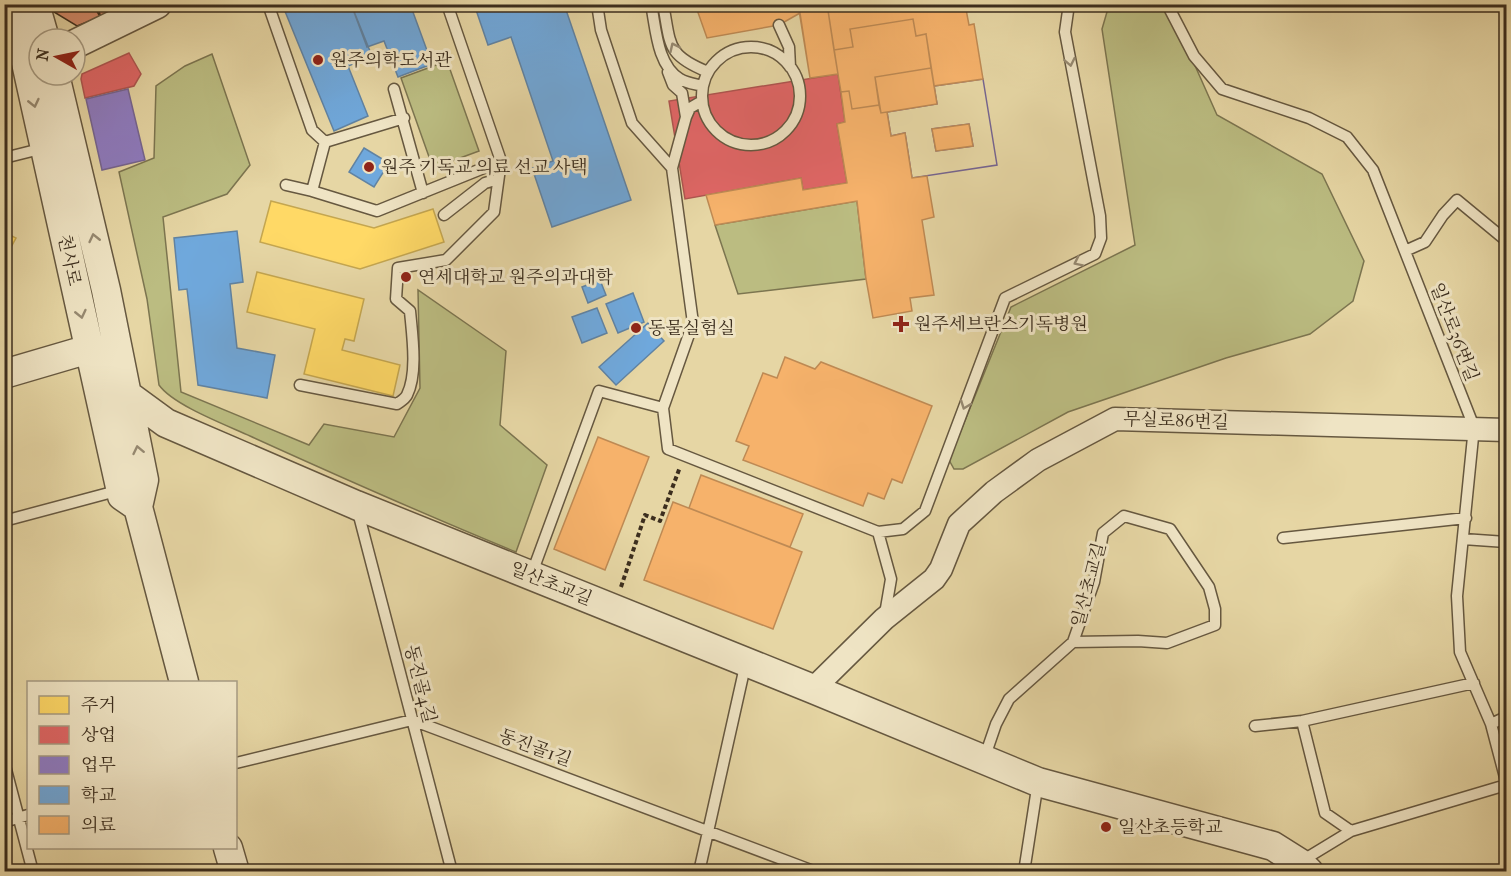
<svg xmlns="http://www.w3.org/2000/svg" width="1511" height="876" font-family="'IM FELL French Canon','Noto Serif KR',serif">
	<rect width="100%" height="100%" fill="#e6d6a4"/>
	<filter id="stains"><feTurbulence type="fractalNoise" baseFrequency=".00333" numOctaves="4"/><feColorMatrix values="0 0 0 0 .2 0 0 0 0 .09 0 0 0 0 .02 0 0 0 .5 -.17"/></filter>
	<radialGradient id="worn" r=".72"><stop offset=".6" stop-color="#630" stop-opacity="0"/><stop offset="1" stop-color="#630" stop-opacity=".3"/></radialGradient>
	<path fill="#bbbc81" stroke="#7c7550" stroke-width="1.5" d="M1109 5H1168L1217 115 1322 174 1364 261 1353 301 1310 334 1226 358 1068 412 963 469H954L949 460 1011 307 1135 245 1102 29Z
		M212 54 250 165 227 194 163 217 181 392 309 445 324 424 394 437 420 388 418 290 506 351 500 425 547 465 516 552C426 515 338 476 250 436 226 425 173 405 159 385L147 299 119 172 154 158 156 86 185 66Z
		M447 61 479 151 433 168 401 78Z
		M857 201 866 279 738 294 715 225Z"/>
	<path fill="#ffd966" stroke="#c4a650" stroke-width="1.5" d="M271 201 374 228 433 209 444 242 360 269 260 242Z
		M4 232 16 238 4 260Z
		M257 272 364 299 354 341 345 339 342 350 400 365 393 396 304 374 315 329 247 312Z"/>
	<path fill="#e06666" stroke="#af5550" stroke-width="1.5" d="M129 53 141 74 134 86 85 98 81 79 82 74Z
		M838 74 845 122 837 124 847 183 803 190 801 178 685 199 669 101Z"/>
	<path fill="#8e7cc3" stroke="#756592" stroke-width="1.5" fill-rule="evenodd" d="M983 79 997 165 912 178 905 133 891 136 887 112 937 104 934 86ZM969 124 973 146 936 151 932 129Z
		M983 79 997 165 912 178 905 133 891 136 887 112 937 104 934 86Z
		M128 89 145 160 102 170 86 99Z"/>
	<path fill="#6fa8dc" stroke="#6083a3" stroke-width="1.5" d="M282 4H351L372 56 348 66 368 116 334 131Z
		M351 4H410L432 64 398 77 384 41 367 47Z
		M474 4H564L631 200 552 227 532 168 553 161 511 37 488 45Z
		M364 148 389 163 374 187 349 172Z
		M237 231 243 282 230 284 237 348 275 355 267 398 198 385 187 289 179 290 174 238Z
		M600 280 606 295 588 303 582 287Z
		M633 293 644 322 618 333 606 304Z
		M597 308 607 333 582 343 572 317Z
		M648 323 664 341 616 385 599 367Z"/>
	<path fill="#f6b26b" stroke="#be8a54" stroke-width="1.5" d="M695 4H798L810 78 800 13 779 25 707 38Z
		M695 4H798L800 13 779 25 707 38Z
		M798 4H827L838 74 810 78Z
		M827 4H965L969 25 974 24 983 79 934 86 937 104 887 112 891 136 905 133 912 178 927 176 934 217 922 220 934 295 910 298 912 311 873 318 866 279 857 201 715 225 706 195 801 178 803 190 847 183 837 124 845 122 841 92 849 91 852 109 879 105 875 77 931 68 926 34 916 36 913 19 850 29 853 47 834 50Z
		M913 19 916 36 926 34 931 68 875 77 879 105 852 109 849 91 841 92 834 50 853 47 850 29Z
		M913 19 916 36 926 34 937 104 881 113 879 105 852 109 849 91 841 92 834 50 853 47 850 29Z
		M931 68 937 104 881 113 875 77Z
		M969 124 973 146 936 151 932 129Z
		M969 124 973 146 936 151 932 129Z
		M785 357 815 369 821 362 932 406 902 483 892 479 884 499 868 493 863 506 743 460 749 446 736 441 763 373 777 378Z
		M598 437 649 457 605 570 554 549Z
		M701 475 803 514 790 547 689 508Z
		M673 502 802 552 773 629 644 580Z"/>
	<path fill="#d78d6d" stroke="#3c2e1e" stroke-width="1.5" d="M52 4H93L100 17 77 26 54 12Z
		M95 4H111L113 10 101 16Z"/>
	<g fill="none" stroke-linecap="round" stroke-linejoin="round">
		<defs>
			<path id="service" d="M268 4 312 130 325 142
				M597 4 601 30 632 123 672 168 693 323 663 408 668 449 878 532 903 529 925 511 1005 298 1095 254 1101 238 1100 216 1065 32 1069 4
				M651 4C656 29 657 65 680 79 686 83 695 84 703 86
				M663 4C671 45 666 55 708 72
				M1167 4 1194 56 1222 89 1309 118 1347 137 1373 170 1474 427 1457 596 1460 652 1491 724 1506 781
				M779 25 789 47 790 67
				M702 96a49 49 0 1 1 98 0a49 49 0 1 1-98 0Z
				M668 72 673 85 682 93 686 117
				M394 89 423 193
				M325 142 404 118
				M4 158 44 148
				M672 168 686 117 690 108 702 101
				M286 185 312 191 377 211 501 161
				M312 191 325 142
				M444 215 485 183 498 179
				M1405 251 1425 242 1443 215 1457 200 1503 238H1506
				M300 385 397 404C401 401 405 399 407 395 418 373 412 334 410 311L396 299 398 268 446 260 494 212 501 161 447 4
				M357 508 452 872
				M4 521 120 490
				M878 532 891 579 885 614
				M1283 538 1466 518
				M1463 539 1506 542
				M532 573 599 391 663 408
				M1302 721 1325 813 1351 831
				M1491 724 1506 717
				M1255 726 1302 721 1474 683
				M984 759 996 724 1009 699 1073 642 1094 582 1103 533 1124 516 1170 529 1209 587 1215 609V625L1167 643 1138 641 1073 642
				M4 762 33 872
				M236 763 412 720 816 872
				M4 822 28 815
				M1300 862 1351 831 1506 785
				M699 872 746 662
				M1024 872 1038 782"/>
			<path id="minor" d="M813 689 884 619 934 579 941 569 959 524 994 492 1038 460 1115 419 1506 430"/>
			<path id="tertiary" d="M13 4 122 496 138 507
				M35 4 45 39
				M75 44 157 4
				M55 75 106 290 144 480 138 507 184 682
				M4 374 89 349 125 393 166 423 356 505 813 689 1038 782 1273 846 1300 863 1309 872
				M228 848 235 872"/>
		</defs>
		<use href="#service" stroke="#665840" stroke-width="13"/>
		<use href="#minor" stroke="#665840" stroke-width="25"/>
		<use href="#tertiary" stroke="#665840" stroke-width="31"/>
		<path stroke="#3c2e1e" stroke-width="4" stroke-dasharray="4.5 3" stroke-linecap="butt" d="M621 587 645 515 660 521 680 467"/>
		<use href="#service" stroke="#efe4c4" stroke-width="10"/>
		<use href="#minor" stroke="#efe4c4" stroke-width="22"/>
		<use href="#tertiary" stroke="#efe4c4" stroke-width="28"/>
	</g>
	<defs><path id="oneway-chevron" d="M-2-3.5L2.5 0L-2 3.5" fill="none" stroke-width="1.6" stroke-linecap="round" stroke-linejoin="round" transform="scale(1.5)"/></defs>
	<g stroke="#968971">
		<use href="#oneway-chevron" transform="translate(674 47) rotate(-115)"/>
		<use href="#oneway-chevron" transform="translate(1070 62) rotate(79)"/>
		<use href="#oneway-chevron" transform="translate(34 103) rotate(77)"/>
		<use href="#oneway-chevron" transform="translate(94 238) rotate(-103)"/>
		<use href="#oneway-chevron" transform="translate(1078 262) rotate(154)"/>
		<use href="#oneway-chevron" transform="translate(81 314) rotate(77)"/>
		<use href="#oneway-chevron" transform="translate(965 405) rotate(110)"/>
		<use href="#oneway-chevron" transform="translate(138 450) rotate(-102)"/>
	</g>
	<g fill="#8f2418" stroke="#efe4c4" stroke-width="2">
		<circle cx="318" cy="60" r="6"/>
		<circle cx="369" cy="167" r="6"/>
		<circle cx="406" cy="277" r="6"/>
		<path d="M898 315h6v6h6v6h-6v6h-6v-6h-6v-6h6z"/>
		<circle cx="636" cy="328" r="6"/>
		<circle cx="1106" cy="827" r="6"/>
	</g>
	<g text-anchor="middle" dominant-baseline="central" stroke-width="6" stroke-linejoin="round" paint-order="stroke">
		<g font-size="18" fill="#3c2e1e" stroke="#efe4c4" text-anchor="start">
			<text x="330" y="60">원주의학도서관</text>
			<text x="381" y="167">원주 기독교 의료 선교 사택</text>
			<text x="418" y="277">연세대학교 원주의과대학</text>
			<text x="914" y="324">원주세브란스기독병원</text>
			<text x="648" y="328">동물실험실</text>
			<text x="1118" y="827">일산초등학교</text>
		</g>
		<g font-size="18" fill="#3c2e1e" stroke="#efe4c4">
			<text transform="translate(69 260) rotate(78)">천사로</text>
			<text transform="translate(1454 332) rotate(69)">일산로36번길</text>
			<text transform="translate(1176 421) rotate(2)">무실로86번길</text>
			<text transform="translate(551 584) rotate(22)">일산초교길</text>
			<text transform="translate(1089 585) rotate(-75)">일산초교길</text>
			<text transform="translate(420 684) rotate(76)">동진골4길</text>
			<text transform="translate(535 748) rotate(20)">동진골1길</text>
		</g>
	</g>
	<rect width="1511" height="876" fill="none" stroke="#e6d6a4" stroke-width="24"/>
	<rect x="6" y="6" width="1499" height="864" fill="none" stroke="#3c2e1e" stroke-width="3"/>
	<rect x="12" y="12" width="1487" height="852" fill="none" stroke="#3c2e1e" stroke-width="1.5"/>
	<rect x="27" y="681" width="210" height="168" fill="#efe4c4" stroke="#a79b82" stroke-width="1.5"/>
	<rect x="39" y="696" width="30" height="18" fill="#ffd966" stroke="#a79b82" stroke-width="1.5"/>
	<text x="81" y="711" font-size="18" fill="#3c2e1e">주거</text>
	<rect x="39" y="726" width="30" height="18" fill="#e06666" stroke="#a79b82" stroke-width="1.5"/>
	<text x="81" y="741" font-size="18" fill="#3c2e1e">상업</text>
	<rect x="39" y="756" width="30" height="18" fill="#8e7cc3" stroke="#a79b82" stroke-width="1.5"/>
	<text x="81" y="771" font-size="18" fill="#3c2e1e">업무</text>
	<rect x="39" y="786" width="30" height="18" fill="#6fa8dc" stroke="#a79b82" stroke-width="1.5"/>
	<text x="81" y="801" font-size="18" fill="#3c2e1e">학교</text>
	<rect x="39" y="816" width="30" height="18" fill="#f6b26b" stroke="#a79b82" stroke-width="1.5"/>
	<text x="81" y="831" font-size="18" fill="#3c2e1e">의료</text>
	<g transform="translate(57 57) rotate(279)"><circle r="28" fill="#efe4c4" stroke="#a79b82" stroke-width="1.5"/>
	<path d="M0-4.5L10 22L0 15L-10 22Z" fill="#8f2418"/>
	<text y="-9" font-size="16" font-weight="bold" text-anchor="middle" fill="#3c2e1e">N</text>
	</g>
	<rect width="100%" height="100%" filter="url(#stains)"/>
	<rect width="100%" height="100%" fill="url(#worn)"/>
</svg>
